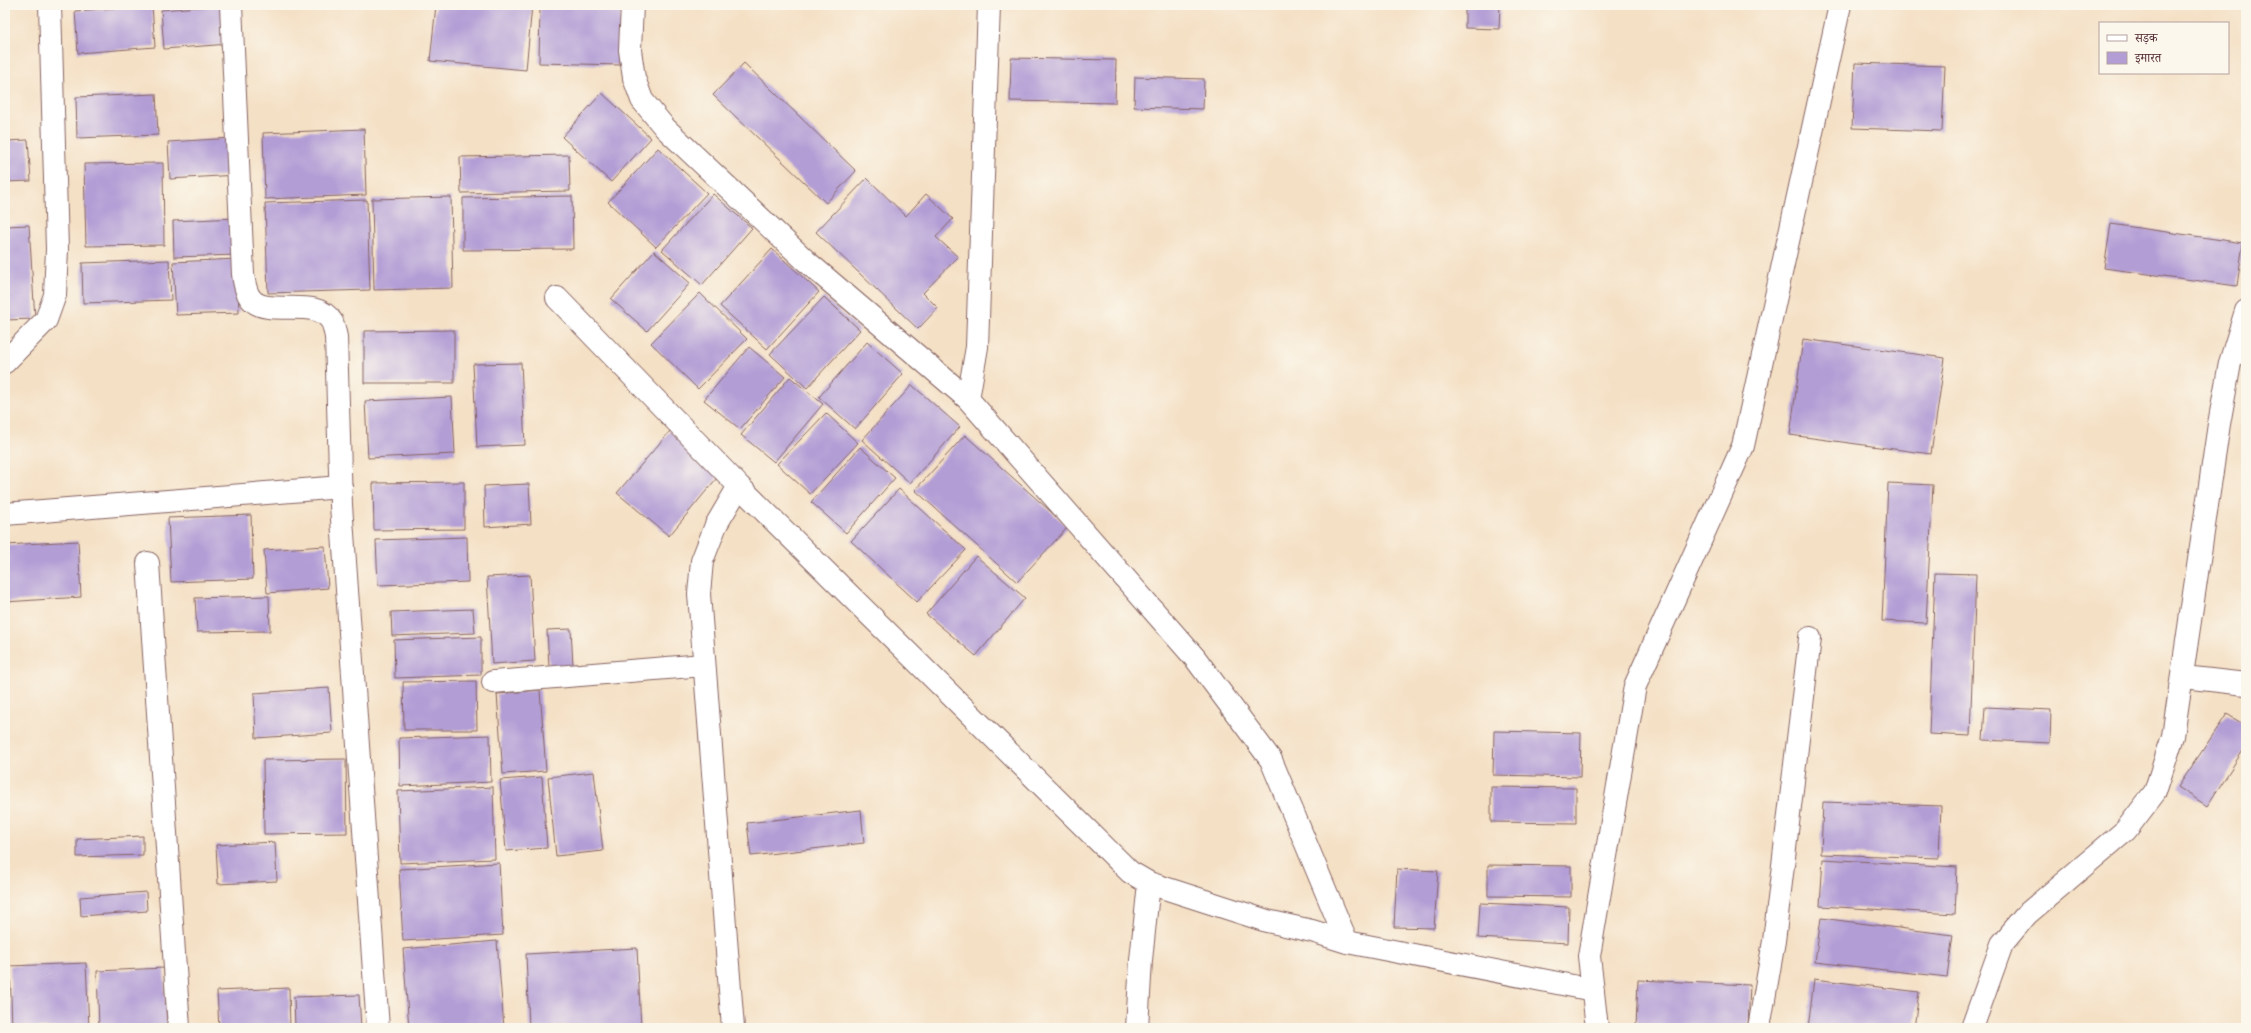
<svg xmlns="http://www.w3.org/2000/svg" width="2251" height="1033" font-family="'IM FELL English','Noto Serif Devanagari',serif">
	<rect width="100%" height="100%" fill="#fbf7ec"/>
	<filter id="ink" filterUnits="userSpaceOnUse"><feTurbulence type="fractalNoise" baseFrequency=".025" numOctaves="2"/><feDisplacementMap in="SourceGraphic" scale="8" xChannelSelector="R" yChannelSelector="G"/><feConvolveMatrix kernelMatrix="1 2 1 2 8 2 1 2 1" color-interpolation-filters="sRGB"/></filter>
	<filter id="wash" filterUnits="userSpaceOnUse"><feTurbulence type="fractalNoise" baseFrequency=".012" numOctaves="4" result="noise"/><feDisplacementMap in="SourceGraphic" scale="16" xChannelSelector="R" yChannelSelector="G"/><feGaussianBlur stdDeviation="0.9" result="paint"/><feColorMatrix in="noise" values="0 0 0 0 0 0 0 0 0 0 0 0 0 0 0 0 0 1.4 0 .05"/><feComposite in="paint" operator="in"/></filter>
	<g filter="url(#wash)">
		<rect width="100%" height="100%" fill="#f4e0c5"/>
		<g id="blocks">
			<path fill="#b29dd5" d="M152 5 155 47 78 53 75 11Z
				M223 5 229 44 164 49 161 10Z
				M436 5H532L526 70 430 61Z
				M540 5H621L620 65 539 63Z
				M1465 5H1500L1499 29 1465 28Z
				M1011 58 1116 60 1115 103 1010 101Z
				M744 63 856 171 826 203 713 95Z
				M1855 63 1945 66 1942 131 1852 128Z
				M1135 77 1204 79 1203 109 1134 107Z
				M602 93 651 138 611 182 562 137Z
				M156 94 158 135 77 138 76 97Z
				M364 129 366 195 265 199 263 133Z
				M233 138 236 175 170 179 168 142Z
				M28 140 31 181 5 182V141Z
				M658 148 707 193 656 247 608 202Z
				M569 155 570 191 461 193 460 157Z
				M163 163 164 245 86 246 84 164Z
				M867 178 906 216 926 194 953 219 936 237 958 257 923 293 938 308 918 329 816 232Z
				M713 194 752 228 702 285 662 250Z
				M572 196 573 249 463 250V198Z
				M451 197 453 288 374 290 372 199Z
				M367 200 370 290 268 293 265 203Z
				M236 218 237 255 174 257 173 221Z
				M2111 224 2243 243 2237 286 2104 268Z
				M29 225 35 319 5 320V226Z
				M772 249 819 292 767 349 720 306Z
				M654 251 690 283 647 331 611 299Z
				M237 259 239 313 176 315 173 262Z
				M169 260 171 300 83 303 82 263Z
				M700 293 747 339 698 389 651 343Z
				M824 297 860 330 807 388 770 354Z
				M454 330V383H364V331Z
				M1803 339 1945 358 1931 454 1790 435Z
				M867 342 903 374 855 429 819 397Z
				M749 347 785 377 740 429 704 400Z
				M521 363 525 445 477 447 473 364Z
				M790 377 823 404 774 462 741 435Z
				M912 385 960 427 910 483 862 440Z
				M452 397 455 454 368 458 365 401Z
				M826 413 858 443 810 494 777 464Z
				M670 431 721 473 669 536 617 493Z
				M965 435 1068 527 1017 582 915 490Z
				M860 447 895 478 846 533 811 502Z
				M464 482V529L374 530 373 483Z
				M1888 483 1933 485 1926 623 1882 621Z
				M529 484 531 524 485 527 484 486Z
				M899 489 966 550 917 602 851 541Z
				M251 515 253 579 171 582 168 518Z
				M467 537 468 582 378 585 376 540Z
				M78 541 81 597 5 602V545Z
				M325 546 328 588 267 593 264 550Z
				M976 556 1025 598 976 656 926 614Z
				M1935 573 1976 574 1970 736 1929 734Z
				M530 575 535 661 492 664 487 577Z
				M269 596 270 631 197 632 195 598Z
				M473 609 475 633 392 636 391 612Z
				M571 629 573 666 549 667 547 630Z
				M481 637V675L395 678 394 640Z
				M476 681 477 730H404L403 682Z
				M329 688 332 733 256 738 254 693Z
				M540 690 546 771 503 774 497 694Z
				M1985 707 2051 710 2050 743 1983 740Z
				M2227 714 2246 726V746L2207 806 2178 787Z
				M1494 731 1581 733 1580 777 1493 775Z
				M490 735 491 782 400 786 399 738Z
				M346 759 347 833 264 834 263 760Z
				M594 772 603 851 556 856 548 777Z
				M542 777 547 848 506 851 500 780Z
				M493 787 495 859 400 863 398 791Z
				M1491 787 1576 788V823L1491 822Z
				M1823 802 1941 806 1939 858 1821 854Z
				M861 810 864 843 751 856 747 823Z
				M143 836V855L77 857V839Z
				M275 842 277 881 218 884 216 845Z
				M1823 859 1957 867 1955 914 1820 906Z
				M499 863 503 935 403 941 399 869Z
				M1488 865 1571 866V897L1488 896Z
				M1397 869 1438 871 1434 928 1394 927Z
				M146 892 147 911 81 916 80 897Z
				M1480 903 1569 907 1568 943 1478 938Z
				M1821 918 1953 935 1947 977 1815 962Z
				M497 941 504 1028H409L403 949Z
				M637 948 641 1028H529L526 954Z
				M86 963 89 1028H12L10 966Z
				M164 968 167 1028H99L97 971Z
				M1814 979 1919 992 1914 1028H1808Z
				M1638 980 1750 985 1748 1028H1636Z
				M289 988 290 1028H219L217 991Z
				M359 995 361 1028H295L294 997Z"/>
		</g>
	</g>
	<g filter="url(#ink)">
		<use href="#blocks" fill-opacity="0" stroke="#866361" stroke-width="1"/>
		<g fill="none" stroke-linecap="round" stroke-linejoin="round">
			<defs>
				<path id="minor" d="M231 5 243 274C244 282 246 294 252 300 269 318 317 295 332 322 334 326 335 333 336 337L341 505 378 1028
					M632 5 630 50 634 78 642 100 665 128 806 261 968 399 1195 658 1271 760 1347 942
					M557 298 739 486 1130 872 1149 883 1267 921 1312 931 1347 942 1593 990
					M5 362 46 320 55 295 57 249 50 5
					M968 399 977 347 989 5
					M5 514 341 487
					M148 563 179 1028
					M2184 677 2246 684
					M493 682 704 665
					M733 1028 699 594 702 561 716 525 739 486
					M1137 1028 1141 960 1149 883
					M1597 1028 1589 956 1635 686 1743 446 1840 5
					M1759 1028 1774 941 1810 638
					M1972 1028 2002 944 2027 914 2126 830 2155 792 2173 736 2219 424 2230 363 2246 311"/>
			</defs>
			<use href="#minor" stroke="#866361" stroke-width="24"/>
			<use href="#minor" stroke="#fff" stroke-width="22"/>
		</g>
	</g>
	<rect width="2251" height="1033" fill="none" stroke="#fbf7ec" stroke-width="20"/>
	<rect x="2099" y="22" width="130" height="52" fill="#fbf7ec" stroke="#b4a19f"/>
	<rect x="2107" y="35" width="20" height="6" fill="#ffffff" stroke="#b4a19f"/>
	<text x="2135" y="42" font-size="12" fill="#4a1f2b">सड़क</text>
	<rect x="2107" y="52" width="20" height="12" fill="#b29dd5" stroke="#b4a19f"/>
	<text x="2135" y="62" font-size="12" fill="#4a1f2b">इमारत</text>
</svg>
